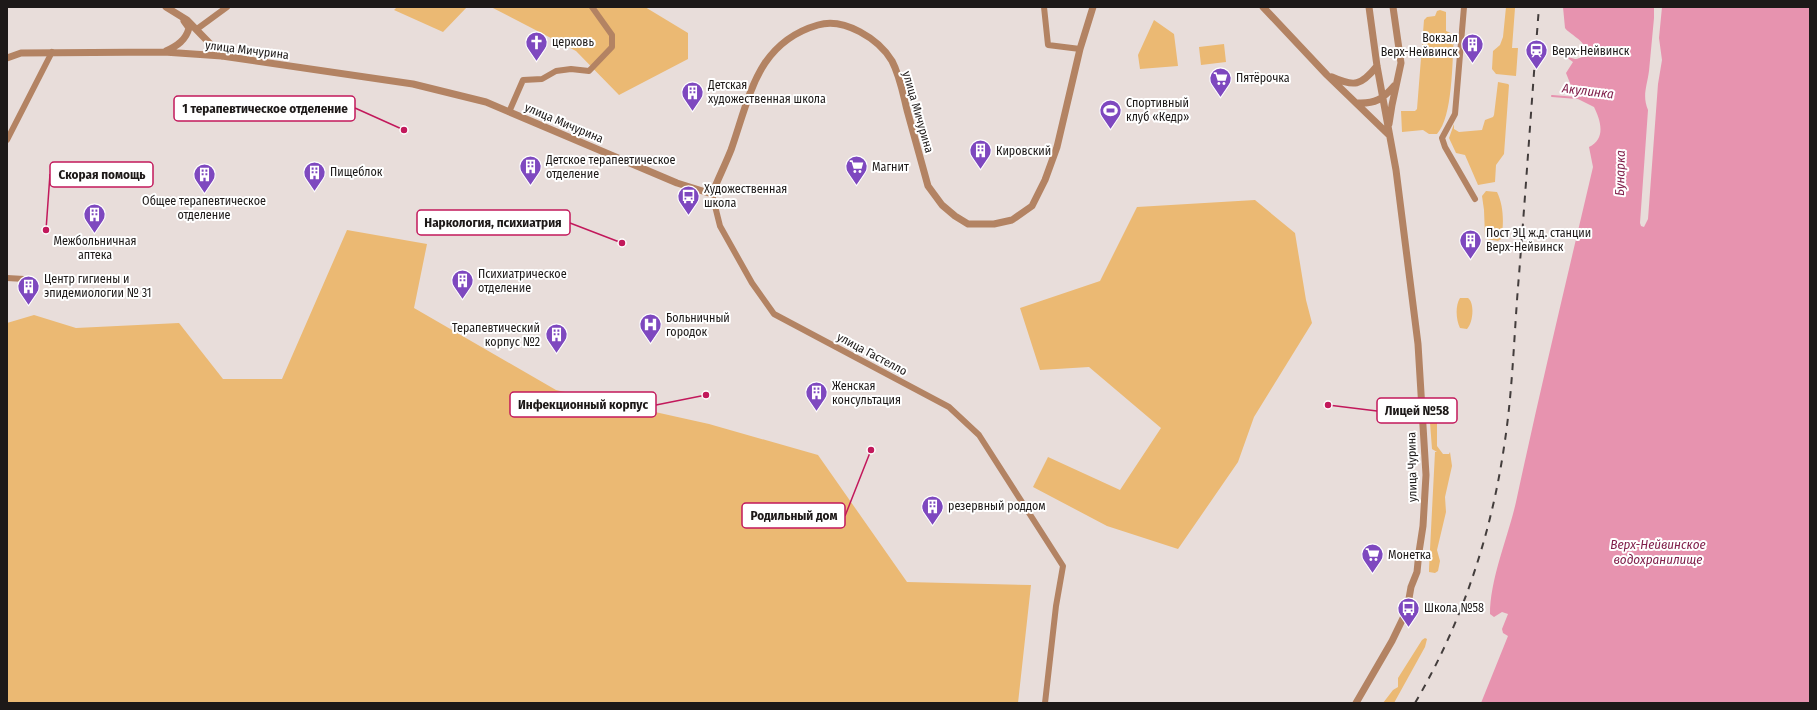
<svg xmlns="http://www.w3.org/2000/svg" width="1817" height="710" font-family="'Fira Sans Condensed',sans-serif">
	<rect width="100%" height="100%" fill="#e8ddda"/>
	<path fill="#ebb973" d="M397 7H467L443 32 394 10Z
		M491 7H645L688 33V59L619 95 576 51Z
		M1506 7 1515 8 1512 48H1518L1516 76 1496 74 1492 69 1493 51 1500 45 1503 37Z
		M1440 10 1446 12V31L1453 34 1454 37C1452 61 1453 117 1437 134H1429L1423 130 1402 132 1401 111H1415L1417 109 1424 20 1427 17 1435 16 1437 11Z
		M1154 20 1174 34 1178 66 1140 69 1138 55Z
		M1224 44 1226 62 1201 65 1199 47Z
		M1498 82 1508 84 1509 85 1504 154 1496 165 1495 182 1478 185 1465 155 1456 153 1449 138 1454 124V129L1459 132 1482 130 1485 120 1493 117 1494 115Z
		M1486 191 1497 192C1504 206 1504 225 1501 239L1498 241 1487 239 1485 236 1484 210 1482 196Z
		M1255 200 1295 233 1306 300 1312 323 1254 417 1238 462 1178 549 1107 526 1033 487 1048 457 1120 490 1161 428 1089 367 1040 370 1020 308 1100 281 1137 207Z
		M347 230 427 244 414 308 556 390 709 424 818 455 907 582 1031 585 1018 703H7V323L34 315 76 328 179 323 223 379H282Z
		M1460 298H1468C1475 303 1473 323 1467 329L1460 328C1456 320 1455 306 1460 298Z
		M1429 409H1435L1437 411V446L1443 454H1449L1450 452 1452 466 1445 497 1446 512 1437 550 1440 561 1438 571 1435 573 1429 572V569L1435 452H1437L1432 449Z
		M1425 638 1427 639 1425 647 1394 703H1383L1393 690 1398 687V678L1422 640Z"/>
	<path fill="#e793af" d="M1563 7H1654V18L1649 71C1647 86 1642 96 1648 110L1640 223 1641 226 1644 227 1648 219 1658 84 1662 60 1659 38 1662 7H1810V703H1481L1508 636 1503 633 1502 629 1508 614 1502 612 1494 617 1490 614C1490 579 1508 537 1516 502 1540 390 1567 278 1593 167L1589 147C1606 139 1601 121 1594 107L1576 98 1566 73 1573 62 1566 57C1569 57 1571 58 1575 59 1577 59 1584 57 1585 54 1589 42 1570 35 1565 28Z"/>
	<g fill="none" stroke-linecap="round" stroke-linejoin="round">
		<path stroke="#e793af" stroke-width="2" d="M1552 96 1577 98"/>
		<path stroke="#b38363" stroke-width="6" d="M1044 7 1048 45 1080 49
			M1464 7 1455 114 1442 138 1445 147 1475 199
			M197 29 227 7
			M509 112 523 80 542 79 556 71 571 69 589 71 612 47V35L592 7
			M7 140 52 52
			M712 194 720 226 752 283 774 314 949 407 979 435 1063 566 1056 606 1045 703
			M7 278 24 279"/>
		<path stroke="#b38363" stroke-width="7" d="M166 7 187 20 222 56
			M1263 7 1327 75 1388 134
			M166 51C177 46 186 40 189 28L184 21
			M7 58 21 53 164 52 222 56 413 84 486 102 677 183 712 194C718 179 725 165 731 150 741 122 749 87 765 63 778 44 797 31 818 25 844 17 879 39 892 61 900 76 903 94 907 110 914 136 921 161 928 186L942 205 955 216 968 224H994L1012 220 1032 206 1045 180 1057 147 1080 49 1093 7
			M1332 77C1354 87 1361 86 1377 66
			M1357 103C1375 104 1383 99 1394 86
			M1389 124 1392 105 1401 63 1393 7
			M1356 703 1392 641 1407 610 1411 587 1417 572 1419 552 1423 526 1426 475 1418 344 1396 170 1377 66 1369 7"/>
		<path stroke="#433d3c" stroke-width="2" stroke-dasharray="7 7" stroke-linecap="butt" d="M1415 703C1461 625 1491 536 1504 447 1513 390 1514 332 1519 275 1526 186 1532 96 1539 7"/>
	</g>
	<defs>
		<symbol id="church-pin" viewBox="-11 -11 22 30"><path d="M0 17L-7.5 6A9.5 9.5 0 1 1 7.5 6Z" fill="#7e48bf" stroke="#fff"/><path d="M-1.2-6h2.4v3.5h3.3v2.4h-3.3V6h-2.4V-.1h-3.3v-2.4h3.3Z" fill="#fff"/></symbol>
		<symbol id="building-pin" viewBox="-11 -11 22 30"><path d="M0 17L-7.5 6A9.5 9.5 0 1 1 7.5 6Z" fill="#7e48bf" stroke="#fff"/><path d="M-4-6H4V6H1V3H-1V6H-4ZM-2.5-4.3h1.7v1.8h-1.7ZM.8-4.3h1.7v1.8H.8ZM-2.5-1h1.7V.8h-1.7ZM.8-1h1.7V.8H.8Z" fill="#fff"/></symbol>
		<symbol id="station-pin" viewBox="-11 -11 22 30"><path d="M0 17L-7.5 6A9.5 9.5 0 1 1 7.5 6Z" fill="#7e48bf" stroke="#fff"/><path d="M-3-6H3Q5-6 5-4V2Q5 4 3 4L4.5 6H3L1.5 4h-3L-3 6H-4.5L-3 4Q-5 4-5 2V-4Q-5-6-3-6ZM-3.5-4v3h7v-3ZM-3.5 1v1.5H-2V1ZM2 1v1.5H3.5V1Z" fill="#fff"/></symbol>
		<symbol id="supermarket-pin" viewBox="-11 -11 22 30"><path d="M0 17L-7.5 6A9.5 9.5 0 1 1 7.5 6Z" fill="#7e48bf" stroke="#fff"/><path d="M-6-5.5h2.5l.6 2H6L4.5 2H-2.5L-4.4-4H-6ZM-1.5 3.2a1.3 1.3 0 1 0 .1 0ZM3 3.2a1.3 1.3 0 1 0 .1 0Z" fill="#fff"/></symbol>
		<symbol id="stadium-pin" viewBox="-11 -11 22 30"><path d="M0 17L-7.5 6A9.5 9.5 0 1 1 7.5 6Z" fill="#7e48bf" stroke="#fff"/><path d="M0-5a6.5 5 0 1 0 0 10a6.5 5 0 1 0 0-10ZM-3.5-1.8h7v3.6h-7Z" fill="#fff"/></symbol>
		<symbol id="bus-pin" viewBox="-11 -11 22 30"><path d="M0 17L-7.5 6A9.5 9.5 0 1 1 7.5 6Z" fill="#7e48bf" stroke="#fff"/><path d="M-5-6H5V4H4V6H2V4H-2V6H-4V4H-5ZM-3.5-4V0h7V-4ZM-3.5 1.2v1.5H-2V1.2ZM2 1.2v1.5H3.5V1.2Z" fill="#fff"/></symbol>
		<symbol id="hospital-pin" viewBox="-11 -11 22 30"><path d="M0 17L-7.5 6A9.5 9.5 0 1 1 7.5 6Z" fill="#7e48bf" stroke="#fff"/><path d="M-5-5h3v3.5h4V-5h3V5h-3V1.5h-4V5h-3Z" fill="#fff"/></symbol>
	</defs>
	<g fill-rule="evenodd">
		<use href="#church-pin" x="524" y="30" width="25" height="34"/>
		<use href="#building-pin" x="1460" y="32" width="25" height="34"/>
		<use href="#station-pin" x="1524" y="38" width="25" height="34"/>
		<use href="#supermarket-pin" x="1208" y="66" width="25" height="34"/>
		<use href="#building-pin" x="680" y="80" width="25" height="34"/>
		<use href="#stadium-pin" x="1098" y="98" width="25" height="34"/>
		<use href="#building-pin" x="968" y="138" width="25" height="34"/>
		<use href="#building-pin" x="518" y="154" width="25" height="34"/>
		<use href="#supermarket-pin" x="844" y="154" width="25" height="34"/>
		<use href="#building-pin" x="302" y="160" width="25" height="34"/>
		<use href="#building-pin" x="192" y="162" width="25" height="34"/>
		<use href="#bus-pin" x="676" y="184" width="25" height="34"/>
		<use href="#building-pin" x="82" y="202" width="25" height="34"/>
		<use href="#building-pin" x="1458" y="228" width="25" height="34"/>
		<use href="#building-pin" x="450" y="268" width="25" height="34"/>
		<use href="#building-pin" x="16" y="274" width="25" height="34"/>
		<use href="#hospital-pin" x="638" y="312" width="25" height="34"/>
		<use href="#building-pin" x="544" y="322" width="25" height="34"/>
		<use href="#building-pin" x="804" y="380" width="25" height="34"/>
		<use href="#building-pin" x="920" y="494" width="25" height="34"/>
		<use href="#supermarket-pin" x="1360" y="542" width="25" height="34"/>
		<use href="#bus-pin" x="1396" y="596" width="25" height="34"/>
	</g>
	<g text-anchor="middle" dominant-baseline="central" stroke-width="4" stroke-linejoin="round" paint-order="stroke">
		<g font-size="12" fill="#1d1918" stroke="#fff" text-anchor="start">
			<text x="1458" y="38" text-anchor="end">Вокзал<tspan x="1458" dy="14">Верх-Нейвинск</tspan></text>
			<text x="552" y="42">церковь</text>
			<text x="1552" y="51">Верх-Нейвинск</text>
			<text x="1236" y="78">Пятёрочка</text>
			<text x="708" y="85">Детская<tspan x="708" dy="14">художественная школа</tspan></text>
			<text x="1126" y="103">Спортивный<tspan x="1126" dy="14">клуб «Кедр»</tspan></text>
			<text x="996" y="151">Кировский</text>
			<text x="546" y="160">Детское терапевтическое<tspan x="546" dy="14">отделение</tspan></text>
			<text x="872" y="167">Магнит</text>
			<text x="330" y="172">Пищеблок</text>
			<text x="704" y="189">Художественная<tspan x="704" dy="14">школа</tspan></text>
			<text x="204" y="201" text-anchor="middle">Общее терапевтическое<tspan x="204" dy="14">отделение</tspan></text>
			<text x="1486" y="233">Пост ЭЦ ж.д. станции<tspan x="1486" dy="14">Верх-Нейвинск</tspan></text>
			<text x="95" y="241" text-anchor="middle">Межбольничная<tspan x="95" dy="14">аптека</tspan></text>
			<text x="478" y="274">Психиатрическое<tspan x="478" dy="14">отделение</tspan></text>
			<text x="44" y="279">Центр гигиены и<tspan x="44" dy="14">эпидемиологии № 31</tspan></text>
			<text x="666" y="318">Больничный<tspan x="666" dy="14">городок</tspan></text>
			<text x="540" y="328" text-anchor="end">Терапевтический<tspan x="540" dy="14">корпус №2</tspan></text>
			<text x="832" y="386">Женская<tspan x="832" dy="14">консультация</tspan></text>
			<text x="948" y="506">резервный роддом</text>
			<text x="1388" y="555">Монетка</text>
			<text x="1424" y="608">Школа №58</text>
		</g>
		<g font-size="12" fill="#1d1918" stroke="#fff">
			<text transform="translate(247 50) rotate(7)">улица Мичурина</text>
			<text transform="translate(918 112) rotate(74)">улица Мичурина</text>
			<text transform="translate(564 123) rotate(23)">улица Мичурина</text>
			<text transform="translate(872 354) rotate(28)">улица Гастелло</text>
			<text transform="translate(1412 467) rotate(-91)">улица Чурина</text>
		</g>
		<g font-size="13" font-style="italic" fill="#81204b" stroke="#fff">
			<text transform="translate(1588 91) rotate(7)">Акулинка</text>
			<text transform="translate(1620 173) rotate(-89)">Бунарка</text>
			<text x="1658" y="544">Верх-Нейвинское<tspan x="1658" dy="15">водохранилище</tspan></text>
		</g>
	</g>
	<path fill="none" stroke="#c2185b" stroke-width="1.5" d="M404 130L355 108M46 230L50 174M622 243L570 223M706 395L656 405M1328 405L1377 411M871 450L845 516"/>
	<g fill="#c2185b" stroke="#fff" stroke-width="1.5">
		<circle cx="404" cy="130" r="4"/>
		<circle cx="46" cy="230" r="4"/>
		<circle cx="622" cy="243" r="4"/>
		<circle cx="706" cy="395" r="4"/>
		<circle cx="1328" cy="405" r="4"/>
		<circle cx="871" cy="450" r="4"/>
	</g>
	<g fill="#fff" stroke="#c2185b" stroke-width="1.5">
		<rect x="174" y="96" width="181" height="25" rx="4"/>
		<rect x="50" y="162" width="103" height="25" rx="4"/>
		<rect x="417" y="210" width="153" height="25" rx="4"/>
		<rect x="510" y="392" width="146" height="25" rx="4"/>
		<rect x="1377" y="398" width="80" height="25" rx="4"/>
		<rect x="742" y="503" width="103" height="25" rx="4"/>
	</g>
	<g font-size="13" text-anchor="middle" font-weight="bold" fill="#1d1918">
		<text x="265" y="113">1 терапевтическое отделение</text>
		<text x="102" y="179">Скорая помощь</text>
		<text x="493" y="227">Наркология, психиатрия</text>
		<text x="583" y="409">Инфекционный корпус</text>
		<text x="1417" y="415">Лицей №58</text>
		<text x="794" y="520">Родильный дом</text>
	</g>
	<rect width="1817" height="710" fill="none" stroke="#1d1918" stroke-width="16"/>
</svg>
